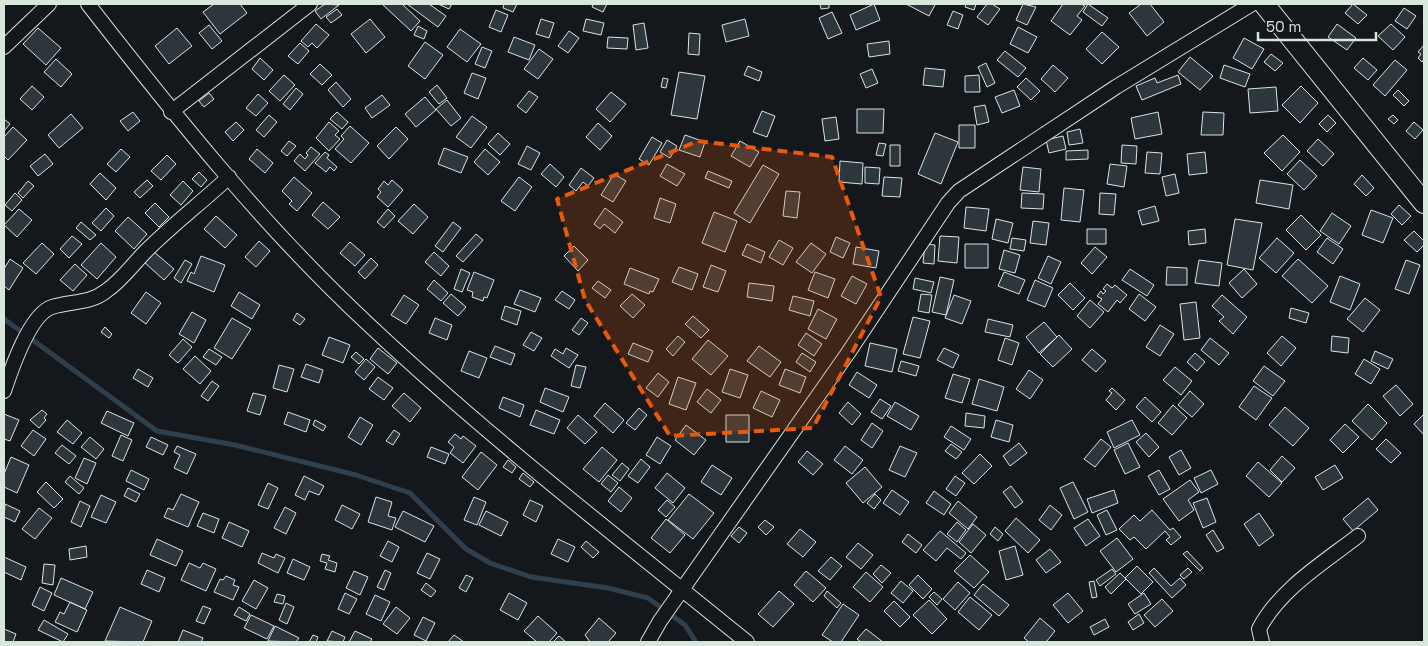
<svg xmlns="http://www.w3.org/2000/svg" width="1428" height="646" font-family="'Space Grotesk',sans-serif">
	<rect width="100%" height="100%" fill="#14181c"/>
	<g fill="none" stroke-linecap="round" stroke-linejoin="round">
		<path stroke="#2f3f4d" stroke-width="5" d="M4 319 157 431 235 445 356 475 410 493 466 549 490 563 531 577 608 588 648 598 685 625 696 642"/>
	</g>
	<path fill="#2c363c" stroke="#d8e6dc" d="M214 4H240L247 13 220 34 203 12Z
		M325 4 339 5 321 19 315 11Z
		M382 4H402L420 21 411 31Z
		M407 4H429L446 16 438 27Z
		M438 4H452L449 9Z
		M504 4H517L513 12 503 8Z
		M593 4H607L603 12 592 7Z
		M820 4H829V8L821 9Z
		M874 4 880 20 856 30 850 15Z
		M906 4H933L935 5 929 16Z
		M966 4H976L974 10 965 7Z
		M987 4H992L1000 9 988 25 977 17Z
		M1023 4 1036 7 1027 25 1016 20Z
		M1063 4H1081L1085 6 1077 16 1082 20 1070 35 1051 21Z
		M1088 4 1108 18 1102 26 1083 12Z
		M1141 4H1150L1164 22 1147 36 1129 13Z
		M1353 4 1367 15 1358 24 1345 13Z
		M1404 8 1416 16 1407 29 1395 21Z
		M337 9 342 15 331 23 326 17Z
		M496 10 508 15 501 32 489 27Z
		M953 11 963 15 958 29 947 25Z
		M832 12 842 33 828 39 819 18Z
		M370 19 385 37 366 53 351 34Z
		M541 19 554 23 549 38 536 34Z
		M586 19 604 23 601 35 583 31Z
		M745 19 749 36 726 42 722 25Z
		M644 23 648 48 636 50 633 25Z
		M316 24 329 35 317 48 312 43 308 47 301 41Z
		M1337 24 1356 38 1347 50 1328 37Z
		M1391 24 1405 37 1393 50 1378 36Z
		M209 25 222 41 212 49 199 33Z
		M418 26 427 31 424 39 414 35Z
		M1018 27 1037 37 1028 53 1010 44Z
		M38 28 61 48 46 65 23 44Z
		M177 28 192 46 169 64 155 46Z
		M460 29 481 44 467 62 447 47Z
		M569 31 579 38 568 53 558 46Z
		M1102 32 1119 47 1102 64 1086 49Z
		M689 33 700 34 699 55 688 54Z
		M514 37 535 45 529 60 508 52Z
		M608 37 628 38 627 49 607 48Z
		M1244 38 1264 49 1252 69 1233 58Z
		M889 41 890 54 869 57 867 44Z
		M425 42 443 55 425 79 408 66Z
		M300 43 309 51 298 64 288 56Z
		M1424 45V59L1422 62 1418 58 1421 54 1418 52Z
		M482 47 492 51 485 68 475 64Z
		M539 49 553 59 538 79 524 69Z
		M1005 51 1026 68 1018 77 997 60Z
		M1271 54 1283 63 1275 71 1264 62Z
		M1190 57 1213 76 1200 90 1178 72Z
		M260 58 273 70 264 80 252 69Z
		M1363 58 1377 70 1368 80 1354 68Z
		M56 59 72 74 61 87 44 72Z
		M1395 60 1407 70 1385 96 1373 85Z
		M986 63 995 83 987 87 978 67Z
		M320 64 332 75 322 85 310 74Z
		M1053 65 1068 78 1055 92 1041 79Z
		M1224 65 1250 74 1245 87 1220 78Z
		M748 66 762 72 759 81 744 75Z
		M925 68 945 70 943 87 923 85Z
		M872 69 878 83 866 88 860 74Z
		M679 72 705 76 697 119 671 115Z
		M472 73 486 78 478 99 464 93Z
		M284 75 295 85 280 101 269 91Z
		M979 75 980 92H965V76Z
		M1178 75 1181 84 1142 100 1136 86 1155 78 1157 83Z
		M663 78 668 79 666 88 661 87Z
		M1026 78 1040 91 1031 100 1017 87Z
		M336 82 351 99 343 107 328 90Z
		M437 85 447 98 439 104 429 92Z
		M32 86 44 97 32 110 20 99Z
		M1301 86 1318 103 1300 123 1282 105Z
		M1276 87 1278 111 1250 113 1248 89Z
		M296 88 303 94 290 110 283 104Z
		M1014 90 1020 106 1002 113 995 97Z
		M1398 90 1409 101 1404 106 1393 95Z
		M529 91 538 97 526 113 517 106Z
		M611 92 626 104 610 122 596 109Z
		M209 93 214 99 204 107 199 101Z
		M258 94 268 103 256 116 246 108Z
		M382 95 390 105 372 118 365 108Z
		M425 97 436 110 416 127 405 114Z
		M447 100 461 118 451 126 436 109Z
		M985 105 989 122 977 125 974 107Z
		M857 109H884L883 133H857Z
		M762 111 775 116 767 137 753 132Z
		M133 112 140 121 128 131 120 121Z
		M337 112 348 122 342 129 330 119Z
		M1158 112 1162 134 1135 139 1131 118Z
		M1203 112 1224 113 1223 135H1201Z
		M71 114 83 128 59 148 48 135Z
		M269 115 277 122 264 137 256 130Z
		M1328 115 1336 123 1327 132 1319 124Z
		M1393 115 1398 120 1394 124 1388 119Z
		M472 116 487 127 471 148 456 137Z
		M836 117 839 139 825 141 822 119Z
		M4 119 10 124 4 131Z
		M236 122 244 130 233 141 225 132Z
		M329 122 339 131 335 135 340 139 329 151 316 138Z
		M1414 122 1423 130 1415 139 1406 131Z
		M598 123 612 136 600 150 586 137Z
		M959 125H975V148H959Z
		M350 126 369 143 351 163 335 149 344 139 341 136Z
		M13 127 27 140 8 160 4 156V137Z
		M396 127 408 139 389 159 377 146Z
		M1080 129 1083 143 1069 145 1067 132Z
		M498 133 510 144 500 155 488 144Z
		M935 133 958 142 941 184 918 174Z
		M685 135 705 142 700 157 679 150Z
		M1283 135 1300 152 1282 171 1264 153Z
		M1063 136 1066 149 1049 153 1046 140Z
		M652 137 662 143 649 165 639 159Z
		M1318 139 1334 154 1323 166 1307 151Z
		M667 140 677 146 670 158 660 152Z
		M289 141 296 146 287 156 281 151Z
		M740 141 759 152 750 167 731 156Z
		M879 143 886 144 883 156 876 155Z
		M890 145H900V166H890Z
		M1122 145 1137 146 1136 164 1121 163Z
		M527 146 540 153 531 170 518 164Z
		M311 147 320 154 305 171 294 161 300 154 305 159 308 155 306 153Z
		M444 148 468 157 461 173 438 164Z
		M121 149 130 157 116 172 107 164Z
		M257 149 273 163 265 173 249 159Z
		M485 149 500 162 488 175 474 162Z
		M1088 150V159L1066 160V151Z
		M325 152 329 155 327 158 337 167 334 171 330 167 326 172 315 163Z
		M1147 152 1162 153 1160 174 1145 173Z
		M1205 152 1207 173 1189 175 1187 154Z
		M45 154 53 164 38 176 30 166Z
		M167 155 176 164 161 180 151 171Z
		M1300 160 1317 176 1304 190 1287 174Z
		M840 161 863 163 862 184 839 182Z
		M550 164 564 177 556 187 541 174Z
		M667 164 685 174 677 186 660 176Z
		M1110 164 1127 166 1124 187 1107 184Z
		M763 165 779 174 750 223 734 213Z
		M865 167 880 168 879 184 865 183Z
		M1023 167 1041 169 1039 192 1020 190Z
		M581 168 594 178 588 186 583 182 576 191 569 185Z
		M708 171 732 181 729 188 705 178Z
		M199 172 207 180 201 187 192 179Z
		M100 173 116 188 106 200 90 184Z
		M614 174 626 181 613 202 601 195Z
		M1175 174 1179 193 1166 196 1162 177Z
		M1362 175 1374 188 1366 196 1354 184Z
		M294 177 312 193 297 211 289 204 292 201 282 191Z
		M519 177 532 187 515 211 501 201Z
		M884 177 902 178 900 197 882 196Z
		M147 180 153 186 140 198 134 192Z
		M392 180 403 190 388 207 377 197 381 192 378 189 384 181 388 185Z
		M1260 180 1293 185 1289 209 1256 203Z
		M28 181 34 186 23 198 18 193Z
		M183 181 193 191 181 205 170 195Z
		M1064 188 1084 190 1080 222 1061 220Z
		M786 191 800 192 797 218 783 216Z
		M15 193 22 200 12 211 5 205Z
		M1022 193 1044 194 1043 209 1021 208Z
		M1100 193 1116 194 1114 215 1099 214Z
		M660 198 676 204 670 223 654 218Z
		M323 202 340 217 328 229 312 215Z
		M155 203 169 217 159 227 145 213Z
		M414 204 428 217 413 234 398 221Z
		M1399 205 1411 216 1402 225 1391 214Z
		M1155 206 1159 221 1142 225 1138 211Z
		M966 207 989 209 986 231 964 228Z
		M106 208 114 216 101 231 92 223Z
		M605 208 623 222 615 233 604 224 600 229 594 224Z
		M19 209 32 220 17 237 4 225Z
		M388 209 395 216 384 228 377 222Z
		M1371 210 1393 218 1383 243 1362 235Z
		M714 212 737 221 725 252 702 243Z
		M1332 213 1351 226 1339 244 1320 231Z
		M1301 215 1321 235 1306 250 1286 230Z
		M216 216 237 235 225 248 204 229Z
		M128 217 147 234 134 249 115 231Z
		M996 219 1013 223 1008 243 992 239Z
		M1235 219 1262 223 1253 270 1227 265Z
		M1033 221 1049 223 1046 245 1030 243Z
		M81 222 96 235 90 240 76 228Z
		M453 222 461 228 443 252 435 246Z
		M1087 229H1106V244H1087Z
		M1205 229 1206 243 1189 245 1188 231Z
		M1414 231 1424 241V245L1417 252 1404 240Z
		M476 234 483 240 463 262 456 256Z
		M72 236 82 244 69 258 60 249Z
		M940 236 959 237 957 263 938 261Z
		M836 237 850 243 843 258 830 252Z
		M1012 238 1026 240 1024 251 1010 249Z
		M1277 238 1294 253 1276 273 1259 258Z
		M1327 238 1343 249 1333 264 1317 252Z
		M779 240 793 248 783 265 769 257Z
		M259 241 270 251 256 267 245 257Z
		M350 242 365 255 355 266 340 253Z
		M42 243 54 254 36 274 23 263Z
		M101 243 116 257 97 279 81 265Z
		M811 243 826 254 812 273 796 262Z
		M747 244 765 252 761 263 742 255Z
		M925 244 935 245 934 264 923 263Z
		M965 244H988V268H965Z
		M574 246 588 260 578 271 564 256Z
		M856 247 879 251 876 268 853 264Z
		M1095 247 1107 257 1092 274 1081 263Z
		M1004 250 1020 255 1015 273 999 269Z
		M153 251 174 269 164 280 144 262Z
		M434 252 449 266 441 276 425 262Z
		M201 256 225 265 214 292 187 281 191 272 194 274Z
		M1048 256 1061 262 1051 284 1038 278Z
		M371 258 378 265 365 279 358 272Z
		M10 259 23 268 9 290 4 286V269Z
		M1298 259 1328 286 1312 303 1282 276Z
		M185 260 192 264 181 283 174 278Z
		M1199 260 1222 263 1219 286 1195 283Z
		M1406 260 1420 265 1409 294 1395 289Z
		M75 264 87 275 73 291 60 280Z
		M711 265 726 271 718 292 703 287Z
		M679 267 698 274 692 290 672 282Z
		M1167 267 1187 268V285H1166Z
		M630 268 659 279 653 292 650 291 649 294 624 284Z
		M461 269 470 273 462 292 454 289Z
		M1130 269 1154 285 1147 296 1122 280Z
		M1244 269 1257 284 1242 298 1229 283Z
		M474 272 494 280 487 298 484 297 483 301 472 297 473 292 467 290Z
		M815 272 835 279 828 298 808 290Z
		M1004 272 1025 280 1019 294 998 286Z
		M852 276 867 284 856 304 841 296Z
		M1340 276 1360 284 1350 310 1330 302Z
		M940 277 954 280 946 315 932 312Z
		M915 278 934 282 931 293 913 289Z
		M434 280 448 293 441 301 427 289Z
		M1035 280 1053 288 1045 307 1027 300Z
		M598 281 611 290 605 298 592 288Z
		M749 283 774 286 772 301 747 297Z
		M1070 283 1085 298 1073 310 1058 295Z
		M1107 284 1112 288 1115 285 1127 295 1120 303 1117 300 1108 312 1098 304 1102 299 1097 296 1101 291 1103 294 1106 291 1103 289Z
		M520 290 541 298 535 312 514 304Z
		M562 291 575 300 569 309 555 300Z
		M146 292 161 303 146 324 131 313Z
		M239 292 260 305 252 319 231 306Z
		M451 294 466 307 458 316 443 303Z
		M632 294 645 305 633 318 620 306Z
		M921 294 932 295 929 313 918 311Z
		M1139 294 1156 307 1145 321 1129 309Z
		M404 295 419 305 406 324 391 315Z
		M954 295 971 301 962 324 945 318Z
		M1222 295 1247 317 1233 334 1219 321 1224 317 1212 306Z
		M793 296 814 301 810 316 789 310Z
		M1365 298 1380 310 1363 332 1347 319Z
		M1090 300 1104 312 1090 328 1077 316Z
		M1196 302 1200 338 1184 340 1180 304Z
		M505 306 521 311 517 325 501 319Z
		M1291 308 1309 313 1306 323 1289 318Z
		M818 309 837 319 826 339 808 329Z
		M192 312 206 320 194 343 179 334Z
		M297 313 305 319 300 325 293 320Z
		M693 316 709 330 701 338 685 324Z
		M913 317 930 321 920 358 903 354Z
		M232 318 251 329 232 359 214 348Z
		M435 318 452 325 447 340 429 333Z
		M581 318 588 323 579 335 572 330Z
		M988 319 1013 325 1010 337 985 332Z
		M1044 322 1057 337 1039 353 1026 337Z
		M1160 325 1174 334 1160 356 1146 347Z
		M105 327 112 334 109 338 101 332Z
		M531 332 542 338 534 351 523 345Z
		M806 333 822 344 814 356 798 345Z
		M1059 335 1072 349 1053 367 1040 354Z
		M678 336 685 342 673 356 666 349Z
		M1282 336 1296 348 1281 366 1267 353Z
		M1332 336 1349 338 1348 353 1331 351Z
		M329 337 350 345 343 363 322 355Z
		M1005 338 1019 343 1012 365 998 360Z
		M1210 338 1229 353 1219 365 1201 350Z
		M183 339 192 347 178 363 169 355Z
		M708 340 728 356 711 375 692 359Z
		M633 343 653 351 648 362 628 354Z
		M870 343 897 349 892 372 865 366Z
		M495 346 515 354 511 365 490 357Z
		M759 346 781 362 770 377 747 361Z
		M378 348 397 363 388 374 370 359Z
		M566 348 578 355 569 368 551 356 555 349 563 354Z
		M944 348 959 355 953 368 937 360Z
		M209 349 222 357 216 365 203 357Z
		M1092 349 1106 361 1096 372 1082 360Z
		M469 351 487 358 479 378 461 371Z
		M1375 351 1393 359 1388 369 1371 361Z
		M356 352 364 359 359 364 351 357Z
		M802 353 816 362 810 372 796 362Z
		M1195 353 1205 362 1197 371 1187 362Z
		M195 356 211 371 200 384 183 369Z
		M366 359 375 367 364 380 355 372Z
		M1364 359 1380 369 1371 384 1355 374Z
		M901 361 919 366 916 376 898 371Z
		M306 364 323 370 319 383 301 377Z
		M279 365 294 369 287 392 273 388Z
		M576 365 586 367 580 388 571 386Z
		M1264 366 1285 381 1273 396 1253 381Z
		M1175 367 1192 381 1181 395 1163 380Z
		M138 369 153 378 148 387 133 378Z
		M730 369 748 375 740 398 722 392Z
		M785 369 806 377 800 393 779 385Z
		M1029 370 1043 380 1030 399 1016 389Z
		M857 372 877 385 869 398 849 385Z
		M658 373 669 382 658 397 646 388Z
		M953 374 970 379 962 403 945 398Z
		M378 377 393 388 384 400 369 389Z
		M678 377 696 383 686 410 669 404Z
		M979 379 1004 387 997 411 972 404Z
		M212 381 219 386 208 401 201 396Z
		M1396 385 1413 404 1400 416 1383 396Z
		M1254 386 1272 398 1256 420 1239 407Z
		M545 388 569 397 563 412 540 402Z
		M1112 388 1125 400 1116 410 1106 400 1112 393 1109 391Z
		M707 389 721 400 711 413 697 402Z
		M761 391 780 400 772 417 753 408Z
		M1190 391 1204 404 1192 417 1178 405Z
		M253 393 266 396 260 415 247 411Z
		M404 393 421 408 410 422 392 406Z
		M503 397 524 405 520 417 499 408Z
		M1145 397 1161 412 1152 422 1136 407Z
		M880 399 891 406 882 419 871 412Z
		M848 402 861 414 852 425 839 413Z
		M895 402 919 416 911 430 887 416Z
		M605 403 624 420 613 433 594 416Z
		M1368 404 1387 423 1372 440 1352 421Z
		M1173 405 1187 418 1172 435 1158 423Z
		M1285 407 1309 428 1293 446 1269 425Z
		M639 408 647 415 635 430 626 423Z
		M42 410 47 414 44 418 46 420 39 428 30 420Z
		M536 410 560 420 554 434 530 425Z
		M107 411 134 423 128 436 101 423Z
		M288 412 310 420 306 432 284 424Z
		M966 413 985 416 984 428 965 426Z
		M4 414 19 420 10 441 4 439Z
		M1424 414V435L1414 424Z
		M578 415 597 432 585 444 567 428Z
		M726 415H749V442H726Z
		M360 417 373 425 361 445 348 437Z
		M67 420 82 433 73 444 57 432Z
		M315 420 326 426 323 431 313 425Z
		M996 420 1013 425 1009 442 991 437Z
		M1132 420 1140 435 1114 448 1107 432Z
		M872 423 883 431 872 448 861 440Z
		M1345 424 1359 437 1343 453 1330 440Z
		M686 425 706 440 694 455 675 440Z
		M951 426 971 439 964 450 944 437Z
		M33 430 46 439 34 456 21 446Z
		M394 430 400 434 393 445 386 441Z
		M1146 433 1159 447 1149 457 1136 442Z
		M455 434 461 439 463 436 476 446 463 463 450 453 454 447 448 442Z
		M121 435 132 440 123 461 112 456Z
		M90 437 104 449 96 459 81 447Z
		M151 437 168 445 163 455 146 447Z
		M657 437 671 446 660 464 646 455Z
		M1101 439 1111 447 1095 467 1084 459Z
		M1386 439 1401 453 1391 463 1376 449Z
		M1019 443 1027 453 1010 466 1003 456Z
		M1128 443 1140 467 1125 474 1114 450Z
		M951 444 962 452 956 459 945 451Z
		M62 445 76 456 69 464 55 453Z
		M177 446 196 454 187 474 174 468 180 455 174 452Z
		M845 446 863 460 852 474 834 460Z
		M900 446 917 453 905 477 889 470Z
		M431 447 449 454 445 464 427 457Z
		M602 447 617 460 599 482 583 469Z
		M1181 450 1191 468 1179 475 1169 457Z
		M807 451 823 464 813 475 798 462Z
		M481 452 497 465 478 490 462 477Z
		M980 454 992 466 974 484 962 473Z
		M1282 456 1295 468 1282 482 1270 470Z
		M11 457 29 465 17 493 4 487V474Z
		M84 458 96 463 87 484 75 478Z
		M641 459 650 467 638 483 628 476Z
		M508 460 516 467 512 473 503 467Z
		M1258 462 1282 483 1269 497 1246 476Z
		M622 463 629 469 620 481 612 475Z
		M712 465 732 478 721 495 701 482Z
		M1335 465 1343 478 1323 490 1315 477Z
		M865 467 882 487 863 503 846 483Z
		M131 470 149 479 144 490 126 481Z
		M1159 470 1170 489 1159 495 1148 476Z
		M1211 470 1218 484 1201 493 1194 478Z
		M523 473 534 482 530 487 519 479Z
		M667 473 685 488 673 503 655 488Z
		M608 475 618 483 611 492 601 484Z
		M70 476 84 488 79 494 65 482Z
		M304 476 324 486 319 495 309 491 305 500 295 495Z
		M955 476 965 483 956 496 946 489Z
		M1190 480 1199 492 1188 500 1194 510 1179 521 1163 499Z
		M46 482 63 499 54 508 37 492Z
		M1073 482 1088 512 1074 519 1060 488Z
		M268 483 278 488 268 509 258 505Z
		M1011 486 1023 502 1015 508 1003 492Z
		M619 487 632 498 621 512 608 501Z
		M128 488 140 494 136 502 124 496Z
		M892 490 909 502 900 515 883 503Z
		M1114 490 1118 503 1092 513 1087 499Z
		M934 491 951 504 944 515 926 503Z
		M181 494 199 502 188 527 164 517 168 508 173 510Z
		M689 494 714 513 693 539 668 520Z
		M875 494 881 500 874 509 867 503Z
		M101 495 116 502 106 523 91 517Z
		M376 497 392 502 388 516 396 518 392 530 368 522Z
		M474 497 486 502 477 525 464 520Z
		M1207 498 1216 522 1203 528 1193 503Z
		M1368 498 1378 510 1353 531 1343 519Z
		M530 500 543 506 536 522 523 515Z
		M667 500 675 507 666 517 658 510Z
		M80 501 90 506 81 527 71 522Z
		M958 501 977 517 968 529 949 513Z
		M5 504 20 511 15 522 4 517Z
		M342 505 360 514 352 529 335 520Z
		M1050 505 1062 515 1051 530 1039 520Z
		M285 507 296 513 286 534 274 528Z
		M39 508 52 518 35 539 22 529Z
		M1107 510 1117 530 1106 535 1097 515Z
		M1152 510 1170 530 1173 528 1181 537 1171 545 1166 540 1170 537 1165 531 1146 549 1134 537 1130 540 1119 529 1134 515 1140 521Z
		M403 511 434 526 425 542 395 527Z
		M486 511 508 522 501 536 479 525Z
		M203 513 219 519 214 533 197 526Z
		M1259 513 1274 535 1259 546 1244 524Z
		M1016 518 1040 540 1028 553 1005 531Z
		M666 519 685 535 670 553 651 538Z
		M1088 519 1100 536 1086 546 1074 528Z
		M765 520 774 527 766 535 758 527Z
		M229 522 249 531 242 547 222 538Z
		M957 522 966 530 957 542 947 534Z
		M973 524 986 535 971 553 959 542Z
		M739 527 747 533 739 543 731 536Z
		M995 527 1003 534 998 541 990 534Z
		M800 529 816 542 803 557 787 544Z
		M1213 530 1224 548 1217 552 1206 535Z
		M940 531 966 553 961 559 947 548 936 561 923 550Z
		M908 534 922 545 916 553 902 542Z
		M1117 538 1133 559 1116 572 1100 551Z
		M157 539 183 551 176 566 150 555Z
		M558 539 575 547 568 562 551 554Z
		M388 541 399 547 392 562 380 556Z
		M586 541 599 552 593 558 581 547Z
		M858 543 873 555 861 569 846 557Z
		M86 546 87 557 70 560 69 549Z
		M1015 546 1023 575 1006 580 999 551Z
		M1050 549 1061 562 1046 573 1036 560Z
		M1187 551 1203 568 1200 571 1183 554Z
		M262 553 274 558 276 554 285 558 278 573 258 563Z
		M427 553 440 559 430 579 417 573Z
		M322 554 330 556 328 560 337 563 335 572 325 569 327 563 320 561Z
		M970 555 989 572 974 588 954 571Z
		M4 557 26 567 21 580 4 572Z
		M831 557 842 566 830 580 818 571Z
		M293 559 310 567 304 580 287 573Z
		M189 563 200 568 203 563 216 569 206 591 181 580Z
		M44 564 55 565 53 585 42 583Z
		M881 565 891 573 882 583 873 574Z
		M1137 566 1153 582 1141 594 1125 578Z
		M1154 568 1171 586 1180 578 1186 585 1172 598 1149 573Z
		M1188 568 1192 572 1184 579 1180 575Z
		M1112 569 1116 574 1100 586 1096 580Z
		M147 570 165 578 159 592 141 584Z
		M385 570 391 573 384 590 377 587Z
		M354 571 368 577 360 595 346 588Z
		M806 571 826 588 813 602 794 585Z
		M866 572 883 587 870 602 853 587Z
		M1120 573 1126 579 1111 594 1105 587Z
		M466 575 473 578 466 592 459 588Z
		M918 575 932 589 923 599 909 585Z
		M226 576 235 580 233 585 239 587 233 600 214 592 220 579 223 580Z
		M61 578 93 592 85 609 54 595Z
		M254 580 268 588 256 609 242 601Z
		M901 581 913 591 903 603 891 593Z
		M1094 581 1097 597 1092 598 1089 582Z
		M958 582 970 593 955 610 943 599Z
		M426 583 436 591 431 597 421 590Z
		M983 584 1009 605 999 616 974 595Z
		M40 587 52 593 44 611 32 605Z
		M779 591 794 604 773 627 758 614Z
		M827 591 841 603 837 608 824 596Z
		M934 592 942 599 937 605 929 597Z
		M345 593 357 599 349 614 338 609Z
		M509 593 527 603 518 620 500 610Z
		M1068 593 1083 611 1068 623 1053 605Z
		M1144 593 1151 604 1135 614 1128 604Z
		M277 594 285 596 283 604 274 602Z
		M375 595 390 602 381 621 366 614Z
		M970 597 992 615 979 630 958 612Z
		M1162 599 1173 611 1155 627 1144 615Z
		M929 600 947 619 932 634 913 615Z
		M894 601 910 617 900 627 884 611Z
		M70 602 87 610 77 632 55 622 60 612 64 614Z
		M286 603 294 607 287 624 279 620Z
		M843 604 859 615 841 642H833L822 635Z
		M203 606 211 609 204 624 196 621Z
		M120 607 152 621 143 642 105 641Z
		M239 607 250 614 246 621 234 615Z
		M396 607 410 618 397 634 383 624Z
		M1139 614 1144 623 1133 630 1128 622Z
		M251 615 274 626 267 639 244 628Z
		M538 616 557 633 549 642H537L524 631Z
		M423 617 435 623 426 641 414 635Z
		M599 618 616 633 608 642H590L585 635Z
		M1040 618 1055 631 1046 642H1029L1024 638Z
		M1105 619 1109 627 1094 635 1090 627Z
		M44 620 68 634 63 642 38 630Z
		M275 626 299 638 296 642 268 641Z
		M4 629 16 634 13 642H4Z
		M866 629 883 642H861L857 639Z
		M183 630 203 638 201 642H178Z
		M332 631 345 637 343 642 327 641Z
		M355 631 372 639 370 642H349Z
		M313 635 318 637 316 642H309Z
		M454 635 464 642H448Z
		M559 636 566 642H553Z"/>
	<g fill="none" stroke-linecap="round" stroke-linejoin="round">
		<defs>
			<path id="street" d="M88 4C175 116 264 227 368 324 488 437 619 538 747 642
				M4 47 49 4
				M171 112 310 4
				M4 391C11 370 30 314 52 307 70 301 90 304 106 291 122 280 133 264 146 251 172 225 202 202 229 177
				M648 642 660 621 848 353 948 203 959 191 1116 87 1252 4
				M1262 642 1259 629C1280 589 1323 563 1358 536"/>
			<path id="secondary" d="M1264 4 1424 203"/>
		</defs>
		<use href="#street" stroke="#d8e6dc" stroke-width="16"/>
		<use href="#secondary" stroke="#d8e6dc" stroke-width="22"/>
		<use href="#street" stroke="#14181c" stroke-width="14"/>
		<use href="#secondary" stroke="#14181c" stroke-width="20"/>
	</g>
	<path fill="#e8590c" fill-opacity="0.2" stroke="#e8590c" stroke-width="4" stroke-dasharray="10 6" stroke-linejoin="round" d="M698 141 832 157 881 297 813 428 670 436 585 300 557 199Z"/>
	<rect width="1428" height="646" fill="none" stroke="#d8e6dc" stroke-width="10"/>
	<path d="M1258 32v8h118v-8" fill="none" stroke="#d8e6dc" stroke-width="2.5"/>
	<text x="1266" y="32" font-size="15" fill="#d8e6dc" stroke="#14181c" stroke-width="4" paint-order="stroke">50 m</text>
</svg>
